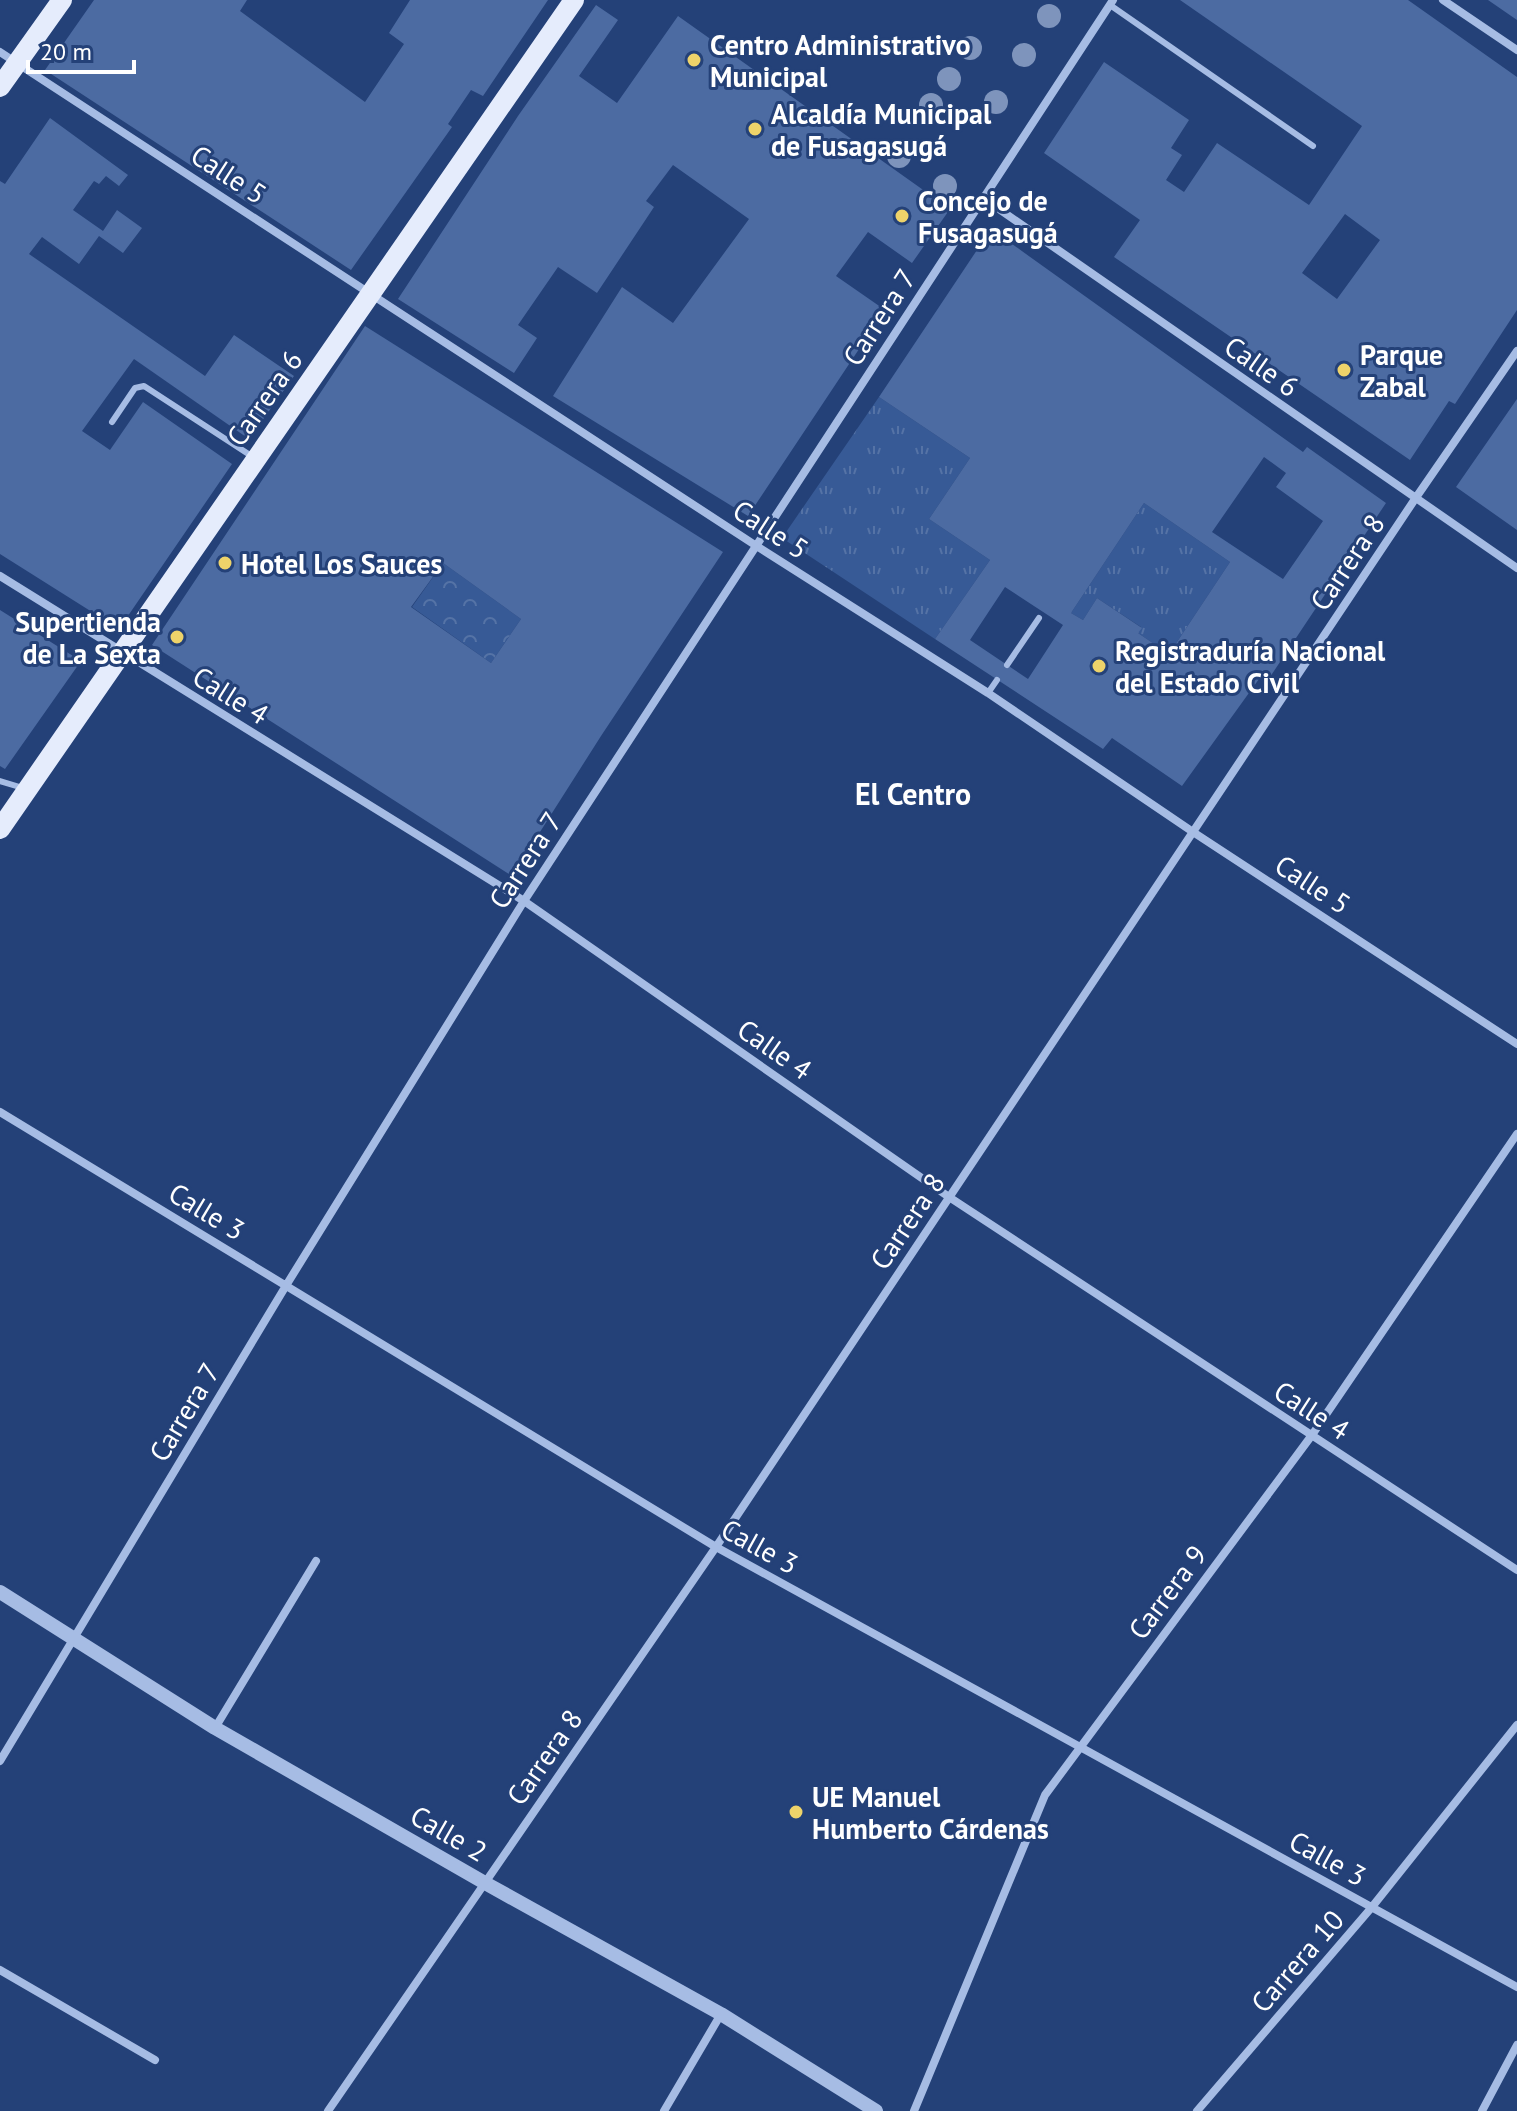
<svg xmlns="http://www.w3.org/2000/svg" width="1517" height="2111" font-family="'PT Sans',sans-serif">
	<defs>
		<pattern id="grass-tufts" width="24" height="20" patternUnits="userSpaceOnUse" patternTransform="scale(2)"><rect width="24" height="20" fill="#375a96"/><path d="M3 7l-1-3M5 7V3M7 7l1-3M15 17l-1-3M17 17v-4M19 17l1-3" fill="none" stroke="#5573a6"/></pattern>
		<pattern id="forest-crowns" width="20" height="18" patternUnits="userSpaceOnUse" patternTransform="scale(2)"><rect width="20" height="18" fill="#375a96"/><path d="M2 6a3 3 0 1 1 6 0M12 15a3 3 0 1 1 6 0" fill="none" stroke="#5573a6"/></pattern>
	</defs>
	<rect width="100%" height="100%" fill="#244178"/>
	<path fill="url(#grass-tufts)" d="M879 397 970 458 929 519 990 560 935 639 782 538Z
		M1144 503 1230 562 1169 654 1138 633 1141 627 1097 598 1083 620 1071 613Z"/>
	<path fill="url(#forest-crowns)" d="M443 563 521 619 491 663 412 607Z"/>
	<path fill="#4c6ba2" fill-rule="evenodd" d="M94 0H247L240 11 365 102 404 44 389 33 410 0H548L483 96 471 90 448 124 452 127 351 270 45 70Z
		M1180 0H1408L1517 77V310L1455 404 1449 401 1410 460 1114 257 1140 220 1044 153 1104 62 1189 120 1171 148 1182 155 1166 180 1184 192 1217 143 1309 205 1362 126ZM1345 214 1380 240 1337 299 1302 273Z
		M1488 0H1517V20Z
		M596 5 618 20 579 76 617 103 678 16 950 209 912 263 868 232 836 276 885 310 748 516 553 396 622 287 673 323 749 219 673 165 646 201 654 207 597 293 558 267 518 325 537 338 514 373 398 299 518 116Z
		M50 118 128 175 119 186 106 176 99 184 94 181 73 210 103 231 117 210 142 228 123 253 99 236 79 264 42 237 29 254 205 376 234 335 294 376 249 439 134 359 82 431 110 450 143 402 232 464 119 629 0 554V181L5 184Z
		M991 229 1303 452 1307 447 1386 503 1266 683 1259 679 1182 786 1112 738 1103 749 935 639 990 560 929 519 970 458 879 397ZM1264 457 1286 473 1276 487 1323 521 1283 579 1212 532ZM1144 503 1230 562 1169 654 1138 633 1142 628 1097 598 1083 620 1071 613ZM1005 587 1063 625 1028 679 970 640Z
		M365 326 723 552 601 736 512 876 152 645ZM443 563 521 619 491 663 411 607Z
		M1517 399V530L1456 487Z
		M0 610 81 661 5 769 0 766Z"/>
	<g fill="none" stroke-linecap="round" stroke-linejoin="round">
		<path stroke="#a6bce4" stroke-width="6" d="M1110 5 1313 146
			M112 422 135 388 144 386 253 457
			M1007 665 1039 618
			M988 693 997 680
			M0 781 23 788"/>
		<path stroke="#a6bce4" stroke-width="8" d="M1443 0 1517 50
			M0 52 755 545 988 693 1193 832 1517 1044
			M983 198 1517 568
			M0 576 524 901 949 1197 1517 1570
			M0 1112 716 1547 1517 1987
			M215 1728 316 1561
			M0 1761 287 1284 524 901 1113 0
			M0 1970 155 2060
			M328 2111 716 1547 1415 499 1517 351
			M664 2111 721 2014
			M914 2111 1045 1795 1312 1435 1517 1134
			M1197 2111 1372 1907 1517 1725
			M1482 2111 1517 2045"/>
		<path stroke="#a6bce4" stroke-width="14" d="M0 1592 215 1728 485 1883 721 2014 876 2111"/>
		<path stroke="#e5ecfc" stroke-width="20" d="M0 87 62 0
			M0 829 574 0"/>
	</g>
	<g fill="#7e94bc">
		<circle cx="1049" cy="16" r="12"/>
		<circle cx="970" cy="48" r="12"/>
		<circle cx="1024" cy="55" r="12"/>
		<circle cx="949" cy="79" r="12"/>
		<circle cx="996" cy="102" r="12"/>
		<circle cx="931" cy="105" r="12"/>
		<circle cx="899" cy="156" r="12"/>
		<circle cx="945" cy="186" r="12"/>
	</g>
	<g fill="#eed36a" stroke="#244178" stroke-width="3">
		<circle cx="694" cy="60" r="8"/>
		<circle cx="755" cy="129" r="8"/>
		<circle cx="902" cy="216" r="8"/>
		<circle cx="1344" cy="370" r="8"/>
		<circle cx="225" cy="563" r="8"/>
		<circle cx="177" cy="637" r="8"/>
		<circle cx="1099" cy="666" r="8"/>
		<circle cx="796" cy="1812" r="8"/>
	</g>
	<g text-anchor="middle" dominant-baseline="central" stroke-width="6" stroke-linejoin="round" paint-order="stroke">
		<g font-size="28" font-weight="bold" fill="#fff" stroke="#244178" text-anchor="start">
			<text x="710" y="44">Centro Administrativo<tspan x="710" dy="32">Municipal</tspan></text>
			<text x="771" y="113">Alcaldía Municipal<tspan x="771" dy="32">de Fusagasugá</tspan></text>
			<text x="918" y="200">Concejo de<tspan x="918" dy="32">Fusagasugá</tspan></text>
			<text x="1360" y="354">Parque<tspan x="1360" dy="32">Zabal</tspan></text>
			<text x="241" y="563">Hotel Los Sauces</text>
			<text x="161" y="621" text-anchor="end">Supertienda<tspan x="161" dy="32">de La Sexta</tspan></text>
			<text x="1115" y="650">Registraduría Nacional<tspan x="1115" dy="32">del Estado Civil</tspan></text>
			<text x="812" y="1796">UE Manuel<tspan x="812" dy="32">Humberto Cárdenas</tspan></text>
		</g>
		<g font-size="28" fill="#fff" stroke="#244178">
			<text transform="translate(229 174) rotate(33)">Calle 5</text>
			<text transform="translate(879 317) rotate(-57)">Carrera 7</text>
			<text transform="translate(1262 366) rotate(35)">Calle 6</text>
			<text transform="translate(264 398) rotate(-55)">Carrera 6</text>
			<text transform="translate(771 529) rotate(33)">Calle 5</text>
			<text transform="translate(1347 562) rotate(-56)">Carrera 8</text>
			<text transform="translate(231 695) rotate(32)">Calle 4</text>
			<text transform="translate(525 860) rotate(-57)">Carrera 7</text>
			<text transform="translate(1313 884) rotate(33)">Calle 5</text>
			<text transform="translate(775 1049) rotate(35)">Calle 4</text>
			<text transform="translate(207 1211) rotate(31)">Calle 3</text>
			<text transform="translate(907 1221) rotate(-56)">Carrera 8</text>
			<text transform="translate(1312 1410) rotate(33)">Calle 4</text>
			<text transform="translate(184 1412) rotate(-59)">Carrera 7</text>
			<text transform="translate(760 1546) rotate(29)">Calle 3</text>
			<text transform="translate(1167 1592) rotate(-53)">Carrera 9</text>
			<text transform="translate(544 1757) rotate(-55)">Carrera 8</text>
			<text transform="translate(449 1833) rotate(30)">Calle 2</text>
			<text transform="translate(1328 1858) rotate(29)">Calle 3</text>
			<text transform="translate(1297 1961) rotate(-49)">Carrera 10</text>
		</g>
		<g font-size="30" font-weight="bold" fill="#fff" stroke="#244178">
			<text x="913" y="793">El Centro</text>
		</g>
	</g>
	<path d="M28 60v12h106v-12" fill="none" stroke="#ffffff" stroke-width="4"/>
	<text x="40" y="60" font-size="24" fill="#ffffff" stroke="#244178" stroke-width="6" paint-order="stroke">20 m</text>
</svg>
